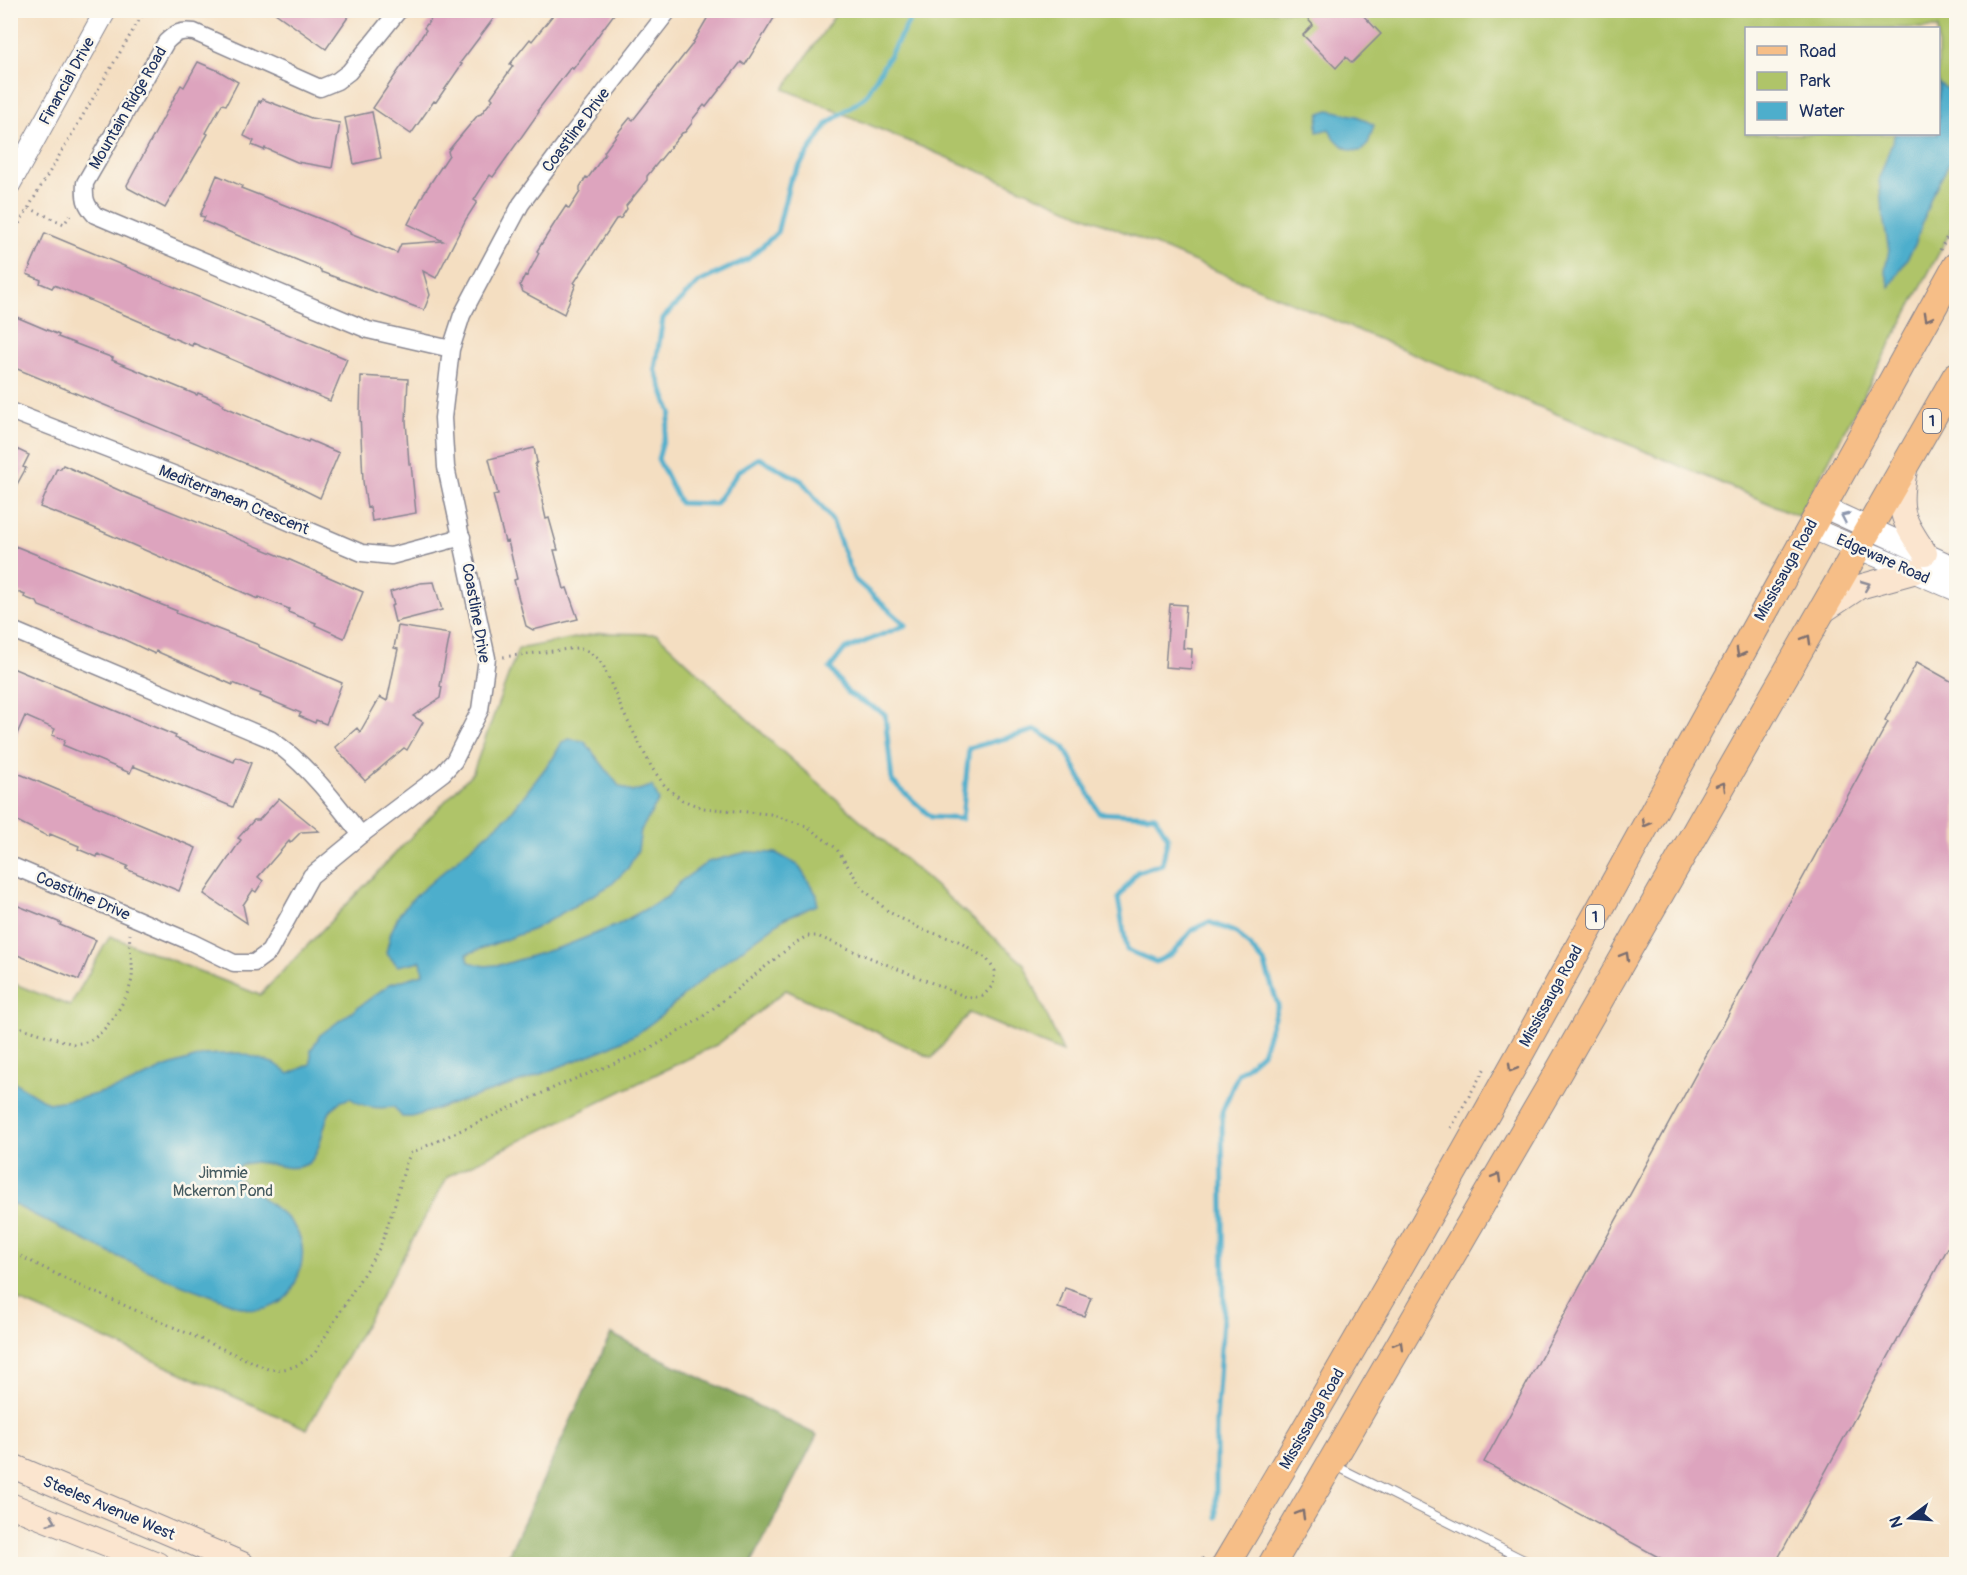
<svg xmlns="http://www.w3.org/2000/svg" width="1967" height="1575" font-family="Pangolin,sans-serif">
	<rect width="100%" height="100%" fill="#fbf7ec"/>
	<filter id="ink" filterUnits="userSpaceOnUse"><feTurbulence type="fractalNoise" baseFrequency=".0167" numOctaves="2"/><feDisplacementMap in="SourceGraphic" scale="12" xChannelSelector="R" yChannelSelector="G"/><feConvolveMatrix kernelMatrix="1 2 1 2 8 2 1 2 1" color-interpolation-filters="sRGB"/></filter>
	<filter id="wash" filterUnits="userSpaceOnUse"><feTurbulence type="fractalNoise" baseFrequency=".008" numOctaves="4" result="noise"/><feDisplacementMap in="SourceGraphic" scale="24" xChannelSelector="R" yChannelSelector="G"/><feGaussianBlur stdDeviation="1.35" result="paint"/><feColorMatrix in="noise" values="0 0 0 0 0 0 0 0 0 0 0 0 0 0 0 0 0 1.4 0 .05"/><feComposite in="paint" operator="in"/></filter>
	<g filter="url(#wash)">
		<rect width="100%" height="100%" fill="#f4dec1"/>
		<path fill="#afc469" stroke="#657a64" stroke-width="1.5" fill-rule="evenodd" d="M838 11H1956V221L1799 516 784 89ZM1746 28H1938V134H1746Z
			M601 633 657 634 776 746 1024 964 1063 1052 969 1013 932 1058 786 990 718 1044 448 1176 307 1429 11 1297 10 982 70 1006 110 936 260 995 473 772 518 649Z"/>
		<path fill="#8baa5d" stroke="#536c5e" stroke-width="1.5" d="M611 1334 817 1435 751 1564H504Z"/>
		<path fill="#4daecc" stroke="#346e95" stroke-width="1.5" d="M1939 83 1950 92 1956 112 1953 157 1932 195 1915 245 1890 287 1885 270 1889 250 1882 211 1879 179 1895 134H1938Z
			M1329 110 1357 116 1374 125 1368 144 1361 151C1345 151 1336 142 1329 129L1317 132V124L1320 113Z
			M569 739 584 741 619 786 632 792 652 786 659 800 641 830 638 850 628 868 611 885 534 929 467 954 469 962 485 966 505 964 567 945 617 925 667 897 681 881 708 862 747 852 776 853 798 865 817 895V905L785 918 711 972 662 1015 638 1033 605 1049 523 1081 412 1117H402L394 1107C376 1109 364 1108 350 1098 346 1100 340 1101 337 1104 320 1115 325 1156 305 1165 282 1175 258 1152 237 1168V1177C269 1210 321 1222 296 1281 294 1285 293 1290 290 1293 283 1303 266 1311 254 1310 241 1309 223 1299 210 1295 141 1271 76 1236 11 1203V1080L48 1103 81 1098 125 1086 166 1067 204 1055 240 1053 276 1064 289 1074 311 1064V1050L320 1035 390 984 423 974 421 961 398 966 386 953 391 932 400 913 414 897 508 816 553 758 562 742Z"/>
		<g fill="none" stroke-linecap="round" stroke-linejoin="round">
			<path stroke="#4daecc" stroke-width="5" d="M916 10 865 97 828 123 790 180 777 233 748 259 699 282 663 318 655 369 671 413 658 459 680 503 715 504 739 471 759 458 802 481 832 520 854 579 906 625 844 650 830 668 848 693 885 714 892 781 931 817 962 819 969 748 1036 730 1064 747 1099 813 1155 816 1168 838 1162 864 1137 872 1118 898 1127 950 1156 962 1173 953 1192 930 1209 922 1237 933 1264 962 1278 1005 1262 1053 1238 1074 1222 1112 1224 1304 1216 1422V1517"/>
		</g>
		<g id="blocks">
			<path fill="#dda4be" d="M271 10H353L326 49Z
				M438 10H500L460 63 462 64 436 102 434 101 411 134 373 108 426 30 424 28Z
				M557 10H617L573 69 571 67 538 110 539 112 493 177 490 175 474 200 477 202 466 219 436 278 423 271 430 295 424 310 321 272V270L203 221 205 217 200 216 217 175 242 186 241 188 323 220 350 232V234L397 253 401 244 443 241 408 224 424 193 449 155 448 151 478 115 481 114 493 99 491 97 513 66 510 64 530 39 532 41Z
				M712 10H779L745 65 741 62 706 107 704 105 692 120V123L685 132 682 133 647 176V180L626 206 627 209 621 218 616 219 574 283 576 284 564 314 523 292 520 285 525 275 527 276 539 253 537 251 556 221 566 206 569 209 580 192V187L586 177 588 178 605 154 604 152 620 130 630 118 633 120 691 46Z
				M1299 10H1358L1381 34 1352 63 1346 57 1336 68 1303 35 1313 25Z
				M198 62 219 71 238 82 226 105 222 104 206 133 208 134 165 208 128 188 127 185 181 85 184 87Z
				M262 99 311 118 340 123 332 168 297 162 265 148 264 150 252 145 254 141 244 136 259 101 261 102Z
				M372 112 381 158 354 164 345 118Z
				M45 233 347 359 330 401 193 343 192 346 166 335 167 333 54 285 52 288 40 283 41 280 27 274Z
				M14 316 59 335 58 337 113 358 112 360 197 395 198 393 224 404 223 406 308 442 309 440 339 453 320 498 278 477 10 366V317L14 318Z
				M361 376 408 379 406 421 409 464H411L416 513 372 521 370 507 367 508 363 481 360 413Z
				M10 446 29 455 23 467 26 468 10 497Z
				M534 448 537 462 535 465 543 497 542 501 546 519 549 518 558 550H554L564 589 567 588 578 619 533 630 526 626 518 596 514 580 517 579 508 541 505 542 493 495 498 494 489 459Z
				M63 465 123 492 290 560 363 592 344 638 315 625 316 623 288 612 289 609 259 597 258 599 204 575V576L85 524 40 507 57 468 60 469Z
				M15 546 177 611 176 613 259 645V647L342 683 326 724 316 720 315 723 299 716 301 713 260 696 261 694 233 683V685L156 651 155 654 110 633 39 606 37 602 24 597 25 595 10 589V558Z
				M434 582 442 610 395 622 391 606 394 605 390 592 420 583Z
				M1170 604 1186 605 1183 648 1192 649 1191 669 1165 667Z
				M398 626 450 634 440 686 442 687 440 698 413 716 423 722 407 750 404 748 365 781 335 747 357 728 360 732 380 697 387 701 398 649 394 648Z
				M1917 662 1956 684V1233L1775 1564H1671L1484 1462 1888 722 1885 720Z
				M10 667 176 736 175 738 200 749 234 762 236 757 251 763 233 807 133 766 130 773 63 745 65 740 52 735 55 729 25 716 10 750Z
				M15 772 196 848 179 891 126 869 128 866 98 854 97 857 85 852 78 849 79 846 50 834 49 837 15 820 10 816V784Z
				M279 798 319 831 301 832 290 843 289 841 258 877 263 881 256 892 253 890 243 905 247 923 204 894 241 840 238 838 254 820H259Z
				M16 905 61 923 60 925 96 940 79 980 10 952V906L15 908Z
				M1065 1288 1091 1297 1084 1316 1058 1308Z"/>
		</g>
	</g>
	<g filter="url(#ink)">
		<use href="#blocks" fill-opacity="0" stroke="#888690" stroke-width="1.5"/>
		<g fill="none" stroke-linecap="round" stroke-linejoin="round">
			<defs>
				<path id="service" d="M1334 1465 1532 1564"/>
				<path id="minor" d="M399 10 349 72 337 81 320 88 194 32C181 30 175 33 166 42L85 183C84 198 85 204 95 215L368 330 451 349
					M10 411 212 489 362 553 391 556 462 537
					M10 629 270 739C306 763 335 801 361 835
					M10 865 191 942 234 963H254L269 952 311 876 361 835 443 773 454 761 480 710 487 658 446 467 443 418 451 349 462 315 521 204 574 132 669 10"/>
				<path id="tertiary" d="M10 184 106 10
					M1821 506 1956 568
					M1809 527 1956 590"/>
				<path id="secondary" d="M1905 470C1897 510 1902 520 1925 553
					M1823 611 1859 587 1913 572
					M10 1465 242 1564
					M10 1505 157 1564"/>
				<path id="primary" d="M1226 1564C1326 1395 1425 1224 1521 1052 1666 790 1809 527 1956 266
					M1272 1564 1552 1083 1956 376"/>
			</defs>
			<use href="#service" stroke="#888690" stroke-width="10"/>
			<use href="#minor" stroke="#888690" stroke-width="19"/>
			<use href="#tertiary" stroke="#888690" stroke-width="23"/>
			<use href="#secondary" stroke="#888690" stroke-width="26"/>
			<use href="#primary" stroke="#888690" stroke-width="29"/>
			<path stroke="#888690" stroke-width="3" stroke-dasharray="1.5 4.5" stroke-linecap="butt" d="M29 208 64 224 72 213
				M10 239 145 10
				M1940 250 1956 220
				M10 1024 73 1044C79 1043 85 1043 91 1040 107 1032 131 994 132 977 134 963 128 948 130 934
				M1451 1128 1485 1068
				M10 1251 74 1283 268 1369C288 1371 300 1366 315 1353L380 1247 394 1207 406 1163 411 1153 560 1085 648 1050 701 1018 795 943 807 936H817L969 998 983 996 993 985 995 971 987 959 958 941 921 929 889 912 862 888 836 848 806 826 770 814 703 808 682 800 665 786 652 768 622 710 603 665 596 657 587 651 577 648 503 657
				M1199 1564 1204 1557"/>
			<use href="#service" stroke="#fff" stroke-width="8"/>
			<use href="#minor" stroke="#fff" stroke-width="16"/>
			<use href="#tertiary" stroke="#fff" stroke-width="21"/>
			<use href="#secondary" stroke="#fbe5cf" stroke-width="24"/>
			<use href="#primary" stroke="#f6be87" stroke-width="27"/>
		</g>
		<defs><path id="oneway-chevron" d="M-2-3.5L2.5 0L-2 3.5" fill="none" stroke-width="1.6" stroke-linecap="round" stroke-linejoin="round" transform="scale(1.5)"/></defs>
		<g stroke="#7e6f70">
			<use href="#oneway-chevron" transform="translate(1928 317) rotate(119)"/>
			<use href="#oneway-chevron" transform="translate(1807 639) rotate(-60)"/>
			<use href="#oneway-chevron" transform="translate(1740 653) rotate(119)"/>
			<use href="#oneway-chevron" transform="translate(1722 786) rotate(-60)"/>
			<use href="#oneway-chevron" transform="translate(1646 823) rotate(119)"/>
			<use href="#oneway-chevron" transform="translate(1625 956) rotate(-60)"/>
			<use href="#oneway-chevron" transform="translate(1512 1068) rotate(120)"/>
			<use href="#oneway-chevron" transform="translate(1497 1177) rotate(-60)"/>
			<use href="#oneway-chevron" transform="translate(1399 1345) rotate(-60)"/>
			<use href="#oneway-chevron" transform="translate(1301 1514) rotate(-60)"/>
		</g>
		<use stroke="#8d97ae" href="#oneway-chevron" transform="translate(1845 517) rotate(-155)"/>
		<g stroke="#8b8a96">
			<use href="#oneway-chevron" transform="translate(1866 585) rotate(-22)"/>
			<use href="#oneway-chevron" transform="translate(52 1521) rotate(22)"/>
		</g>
	</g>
	<g text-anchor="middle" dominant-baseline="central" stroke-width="5" stroke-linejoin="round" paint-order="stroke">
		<g fill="#fbf7ec" stroke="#5e6b89" stroke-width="1.5">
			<rect x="1923" y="409" width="18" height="24" rx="4.5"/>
			<rect x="1586" y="905" width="18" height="24" rx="4.5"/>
		</g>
		<g font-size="15" font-weight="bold" fill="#1b2f5e">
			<text x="1932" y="421">1</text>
			<text x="1595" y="917">1</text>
		</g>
		<g font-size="16" fill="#1b2f5e" stroke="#fbf7ec">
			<text transform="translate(67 81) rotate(-61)">Financial Drive</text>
			<text transform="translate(128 108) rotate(-60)">Mountain Ridge Road</text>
			<text transform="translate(576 130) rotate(-53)">Coastline Drive</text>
			<text transform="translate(234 500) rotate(22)">Mediterranean Crescent</text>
			<text transform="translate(1883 559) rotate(24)">Edgeware Road</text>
			<text transform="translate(1786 570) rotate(-61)">Mississauga Road</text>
			<text transform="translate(476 613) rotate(80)">Coastline Drive</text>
			<text transform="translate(83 896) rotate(23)">Coastline Drive</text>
			<text transform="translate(1551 996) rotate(-61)">Mississauga Road</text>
			<text transform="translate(1312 1419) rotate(-60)">Mississauga Road</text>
			<text transform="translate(109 1508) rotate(23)">Steeles Avenue West</text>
		</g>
		<g font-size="16" fill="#475c61" stroke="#fbf7ec">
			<text x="223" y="1173">Jimmie<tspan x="223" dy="18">Mckerron Pond</tspan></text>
		</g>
	</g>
	<rect width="1967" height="1575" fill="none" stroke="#fbf7ec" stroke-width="36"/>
	<rect x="1745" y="27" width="195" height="108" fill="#fbf7ec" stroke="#a1a7b3" stroke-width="1.5"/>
	<rect x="1757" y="46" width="30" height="9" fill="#f6be87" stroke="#a1a7b3" stroke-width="1.5"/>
	<text x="1799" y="57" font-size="18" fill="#1b2f5e">Road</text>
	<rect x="1757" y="72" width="30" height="18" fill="#afc469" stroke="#a1a7b3" stroke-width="1.5"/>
	<text x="1799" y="87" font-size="18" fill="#1b2f5e">Park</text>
	<rect x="1757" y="102" width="30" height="18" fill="#4daecc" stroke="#a1a7b3" stroke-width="1.5"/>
	<text x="1799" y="117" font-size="18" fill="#1b2f5e">Water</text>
	<g transform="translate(1910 1518) rotate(254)" stroke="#fbf7ec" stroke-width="4.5" paint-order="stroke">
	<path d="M0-4.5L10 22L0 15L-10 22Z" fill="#1b2f5e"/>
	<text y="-9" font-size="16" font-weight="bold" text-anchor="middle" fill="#1b2f5e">N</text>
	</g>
</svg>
